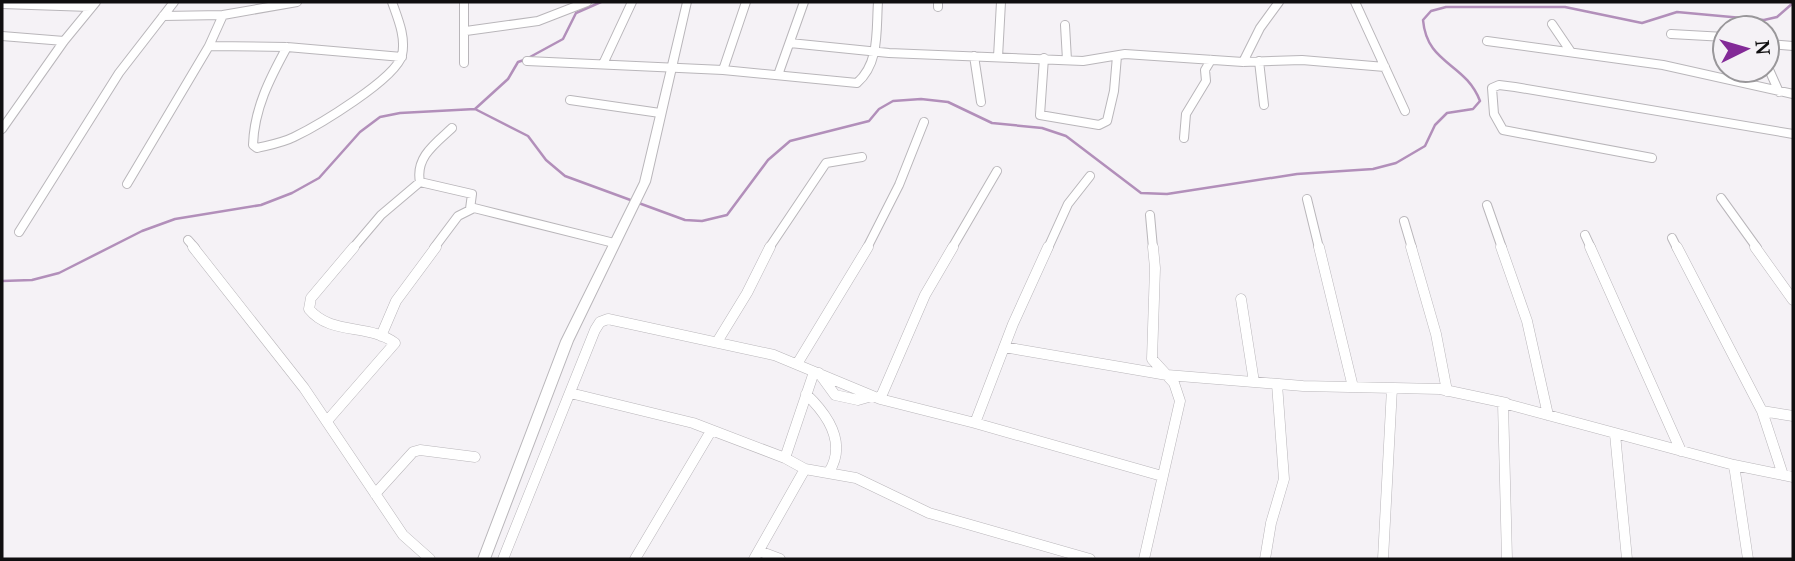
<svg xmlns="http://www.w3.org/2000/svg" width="1795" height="561" font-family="'Noto Serif',serif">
	<rect width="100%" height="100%" fill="#f5f2f6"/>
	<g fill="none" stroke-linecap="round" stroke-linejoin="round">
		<path stroke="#b28fba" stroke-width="2.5" d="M530 57 563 39 576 13 601 2
			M475 109 508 79 518 62 524 60
			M2 281 32 280 59 273 142 231 175 219 261 205 292 193 319 178 360 132 380 117 400 113 475 109 528 136 546 160 565 176 685 220 702 221 727 215 768 160 790 141 869 121 879 109 893 101 921 99 948 102 992 123 1042 128 1066 136 1141 193 1167 194 1297 174 1373 169 1396 163 1425 146 1435 125 1447 113 1473 109 1480 101C1465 62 1427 65 1423 20L1431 11 1446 7H1565L1642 23 1677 12 1764 20 1777 17 1793 3"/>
		<defs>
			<path id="minor-far1" d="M464 2V63
				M938 2V7
				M1355 2 1405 111
				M2 4 90 7
				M163 16 223 15
				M1552 24 1571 52
				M1065 25 1067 60
				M466 31 538 21 587 2
				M1671 34 1725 37
				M2 36 64 41
				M1487 41 1663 65 1793 94
				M790 43 889 53 1083 61 1125 54 1243 62 1302 60 1385 67
				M1767 44 1793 46
				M209 46 287 47 402 57
				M287 47C270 78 254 109 253 145L257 148C269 145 282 143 294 137 317 126 396 79 402 55 406 37 398 19 392 2
				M974 56 981 102
				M998 57 1001 2
				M1044 58 1040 115 1099 125 1107 121 1114 91 1117 56
				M527 61 723 70 857 83C880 63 876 30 878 2
				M1259 61 1264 105
				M1243 62 1260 28 1279 2
				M603 64 632 2
				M1767 65 1779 92
				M723 70 746 2
				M778 75 804 2
				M570 100 660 113
				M2 129 64 41 96 2
				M1184 138 1186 114 1206 81 1205 70 1211 60
				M1652 158 1503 130 1494 114 1492 88 1499 85 1515 87 1793 134
				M420 182C415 157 436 143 452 128
				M127 184 209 46 223 15 297 2
				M1721 198 1757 248
				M1307 199 1319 248
				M1487 205 1502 248
				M1150 215 1153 248
				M1404 221 1412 248
				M19 232 119 73 174 2
				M1585 235 1591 248
				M1672 238 1677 248
				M188 240 195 248
				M353 248 381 215 420 182 472 194 470 209
				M434 248 458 216 474 208 614 243
				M769 248 826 163 862 157
				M867 248 899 185 924 122
				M952 248 997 171
				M1048 248 1068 204 1090 176"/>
			<path id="minor" d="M193 247 304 388 403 535 430 559
				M1048 247 1013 324 975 423 1162 476
				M1319 247 1353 387
				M1411 247 1436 334 1447 391
				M1501 247 1527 321 1548 415
				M1590 247 1681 451
				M1677 247 1762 411 1783 475
				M1755 247 1793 300
				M1241 299 1254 382
				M381 336 396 301 436 247
				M717 342 747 293 770 247
				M1004 347 1167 375 1303 386 1440 389 1506 403
				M797 364 868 247
				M819 373 835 395 858 400 872 396
				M570 393 693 423 785 458 805 469 856 478 929 513 1090 559
				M806 394C828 415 847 443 829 472
				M880 399 925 295 953 247
				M1762 411 1793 416
				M327 421 395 343C369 323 331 336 309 309L311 298 354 247
				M1615 434 1627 559
				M785 458 814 372
				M1734 465 1748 559
				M375 494 413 452 420 450 475 457
				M759 551 780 559
				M503 559 595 330 600 322 608 319 774 355 880 399 975 423
				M635 559 711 431
				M754 559 805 469
				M1144 559 1180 401 1174 383 1152 359 1155 268 1153 247
				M1265 559 1271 523 1284 479 1277 384
				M1383 559 1392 388
				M1507 559 1503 403 1734 465 1793 477"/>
			<path id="tertiary" d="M683 2H691L650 182 573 341 490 559H478L561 341 640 182Z"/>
		</defs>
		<use href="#minor-far1" stroke="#b9b6ba" stroke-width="10"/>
		<use href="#minor" stroke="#b9b6ba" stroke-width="11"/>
		<use href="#tertiary" stroke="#b9b6ba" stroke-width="2"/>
		<use href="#minor-far1" stroke="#fff" stroke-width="8"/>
		<use href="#minor" stroke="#fff" stroke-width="10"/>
		<use href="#tertiary" fill="#fff" fill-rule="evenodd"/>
	</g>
	<rect width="1795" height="561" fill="none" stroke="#100f10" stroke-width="7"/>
	<g transform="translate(1746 49) rotate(85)"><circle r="33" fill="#f5f2f6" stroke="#99979a" stroke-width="2"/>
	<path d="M0-5L12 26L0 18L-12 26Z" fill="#832a97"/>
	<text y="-10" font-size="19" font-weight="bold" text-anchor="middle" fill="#100f10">N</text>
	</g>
</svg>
